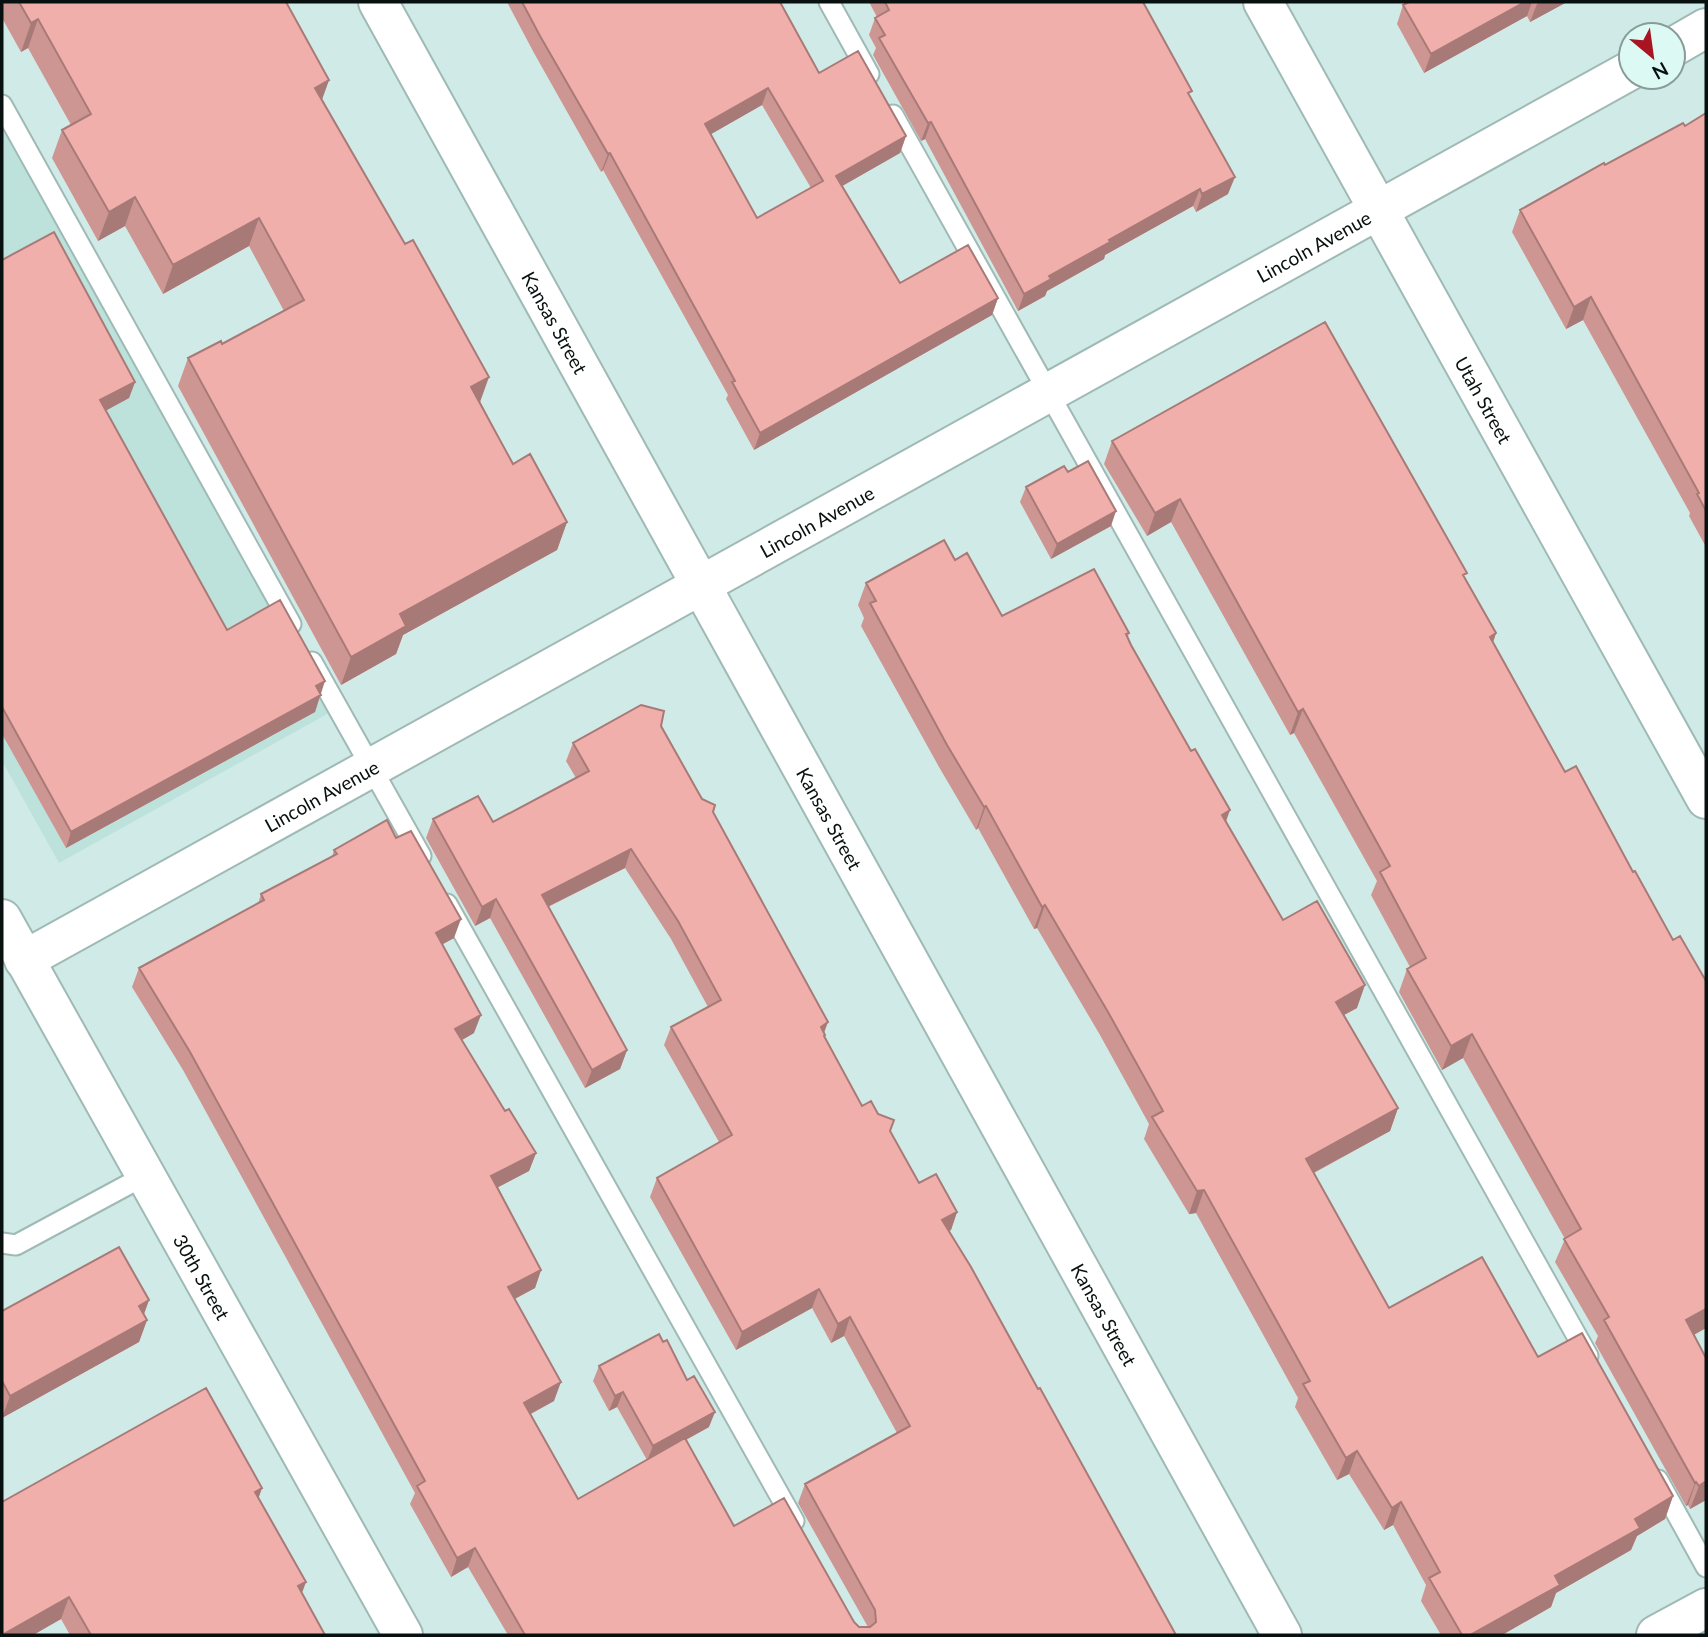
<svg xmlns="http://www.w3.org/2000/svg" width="1708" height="1637" font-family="Lato,sans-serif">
	<rect width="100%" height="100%" fill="#d0ebe7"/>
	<path fill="#bde2dc" d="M2 128 329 713 59 863 2 761Z"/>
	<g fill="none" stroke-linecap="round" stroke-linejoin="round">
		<defs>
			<path id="service" d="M829 2 869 74
				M2 105 291 624
				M893 115 1588 1356
				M312 662 421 856
				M447 904 794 1521
				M2 1243 16 1245 146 1175
				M1658 1480 1706 1567"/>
			<g id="minor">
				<path id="s1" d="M378 2 1282 1635"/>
				<path d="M1656 1635 1706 1608"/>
			</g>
			<g id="tertiary">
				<path id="s2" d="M1263 2 1706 799"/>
				<path d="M1673 47 1706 28"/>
				<path id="s3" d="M24 960 1631 70"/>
			</g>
			<g id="secondary">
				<path id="s4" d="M2 919 403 1635"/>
			</g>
		</defs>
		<use href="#service" stroke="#9fbab5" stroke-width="23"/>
		<use href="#minor" stroke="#9fbab5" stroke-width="42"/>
		<use href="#tertiary" stroke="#9fbab5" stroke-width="42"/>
		<use href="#secondary" stroke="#9fbab5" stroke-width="42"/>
		<use href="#service" stroke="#fff" stroke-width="19"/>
		<use href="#minor" stroke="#fff" stroke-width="38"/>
		<use href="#tertiary" stroke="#fff" stroke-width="38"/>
		<use href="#secondary" stroke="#fff" stroke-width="38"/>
	</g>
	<path fill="#ce9692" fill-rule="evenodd" d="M2 2H286L329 80 322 99 513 464 567 522 557 550 403 635 396 654 341 685 178 386 188 358 222 344 284 311 249 246 163 294 125 226 98 241 52 158 62 130 71 125 28 48 21 52 2 18Z
		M507 2H780L819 73 906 136 900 153 842 186 900 283 998 298 992 315 754 450 726 399 728 395 603 170 601 172 534 53ZM762 105 811 188 757 218 711 134Z
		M869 2H1143L1190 96 1228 194 1196 212 1193 206 1105 255 1104 259 1047 291 1045 296 1018 311 925 139 921 141 873 55 876 48 869 35 875 18 877 17Z
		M1406 2H1567L1530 22 1527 16 1424 73 1397 24 1403 5 1407 3Z
		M1706 113V547L1689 516 1690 513 1583 320 1566 329 1512 232 1520 210 1605 165 1685 126Z
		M2 260 135 382 129 398 105 411 227 630 320 694 315 712 66 848 2 734Z
		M1112 441 1465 579 1496 633 1493 643 1565 772 1633 872 1673 940 1706 981V1328L1694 1335 1706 1358V1500L1690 1509 1688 1505 1686 1506 1595 1343 1598 1336 1555 1262 1565 1239 1515 1150 1463 1058 1442 1070 1399 992 1407 969 1410 967 1371 895 1377 881 1294 733 1290 735 1171 522 1147 536 1104 464Z
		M1068 472 1111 526 1051 559 1020 502 1026 487Z
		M955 560 1002 616 1129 633 1128 637 1131 645 1226 822 1283 920 1357 1008 1344 1015 1398 1108 1390 1131 1314 1173 1389 1308 1538 1357 1673 1496 1665 1519 1637 1536 1631 1550 1556 1593 1551 1607 1502 1635H1441L1421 1601 1426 1585 1393 1525 1384 1530 1349 1474 1337 1480 1295 1407 1298 1398 1196 1213 1189 1214 1144 1139 1149 1124 1100 1035 1037 928 1034 929 978 828 976 830 939 767 861 626 864 618 858 605 866 583Z
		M661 726 702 799 713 812 825 1035V1037L862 1106 878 1114 890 1131 919 1183 957 1212 951 1230 948 1231 1176 1635H508L468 1567 451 1577 410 1504 415 1493 183 1070 132 987 139 968 258 904 261 894 332 857 334 850 396 838 454 938 443 944 474 1033 462 1040 505 1111 536 1153 529 1171 498 1187 541 1270 535 1288 515 1299 554 1401 531 1414 578 1499 647 1460 617 1407 609 1411 593 1381 599 1366 709 1427 686 1440 734 1526 859 1627H868L798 1503 805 1484 897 1433 844 1336 831 1343 812 1308 736 1350 650 1197 657 1178 719 1142 664 1045 671 1027 708 1007 671 939 625 868 548 907 627 1050 620 1069 585 1088 490 918 475 926 426 838 433 819 493 822 576 778 566 761 573 743Z
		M149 1300 144 1314 147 1320 139 1342 2 1418V1311Z
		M262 1488 258 1498 302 1593 325 1635H70L61 1619 33 1635H2Z"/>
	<path fill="#a87a77" d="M1525 2H1532L1527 16 1424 73 1431 54Z
		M1540 2H1567L1530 22 1537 4Z
		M38 19 28 48 21 52 31 23Z
		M329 80 319 108 315 88Z
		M768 88 762 105 699 141 705 124Z
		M931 122 925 139 921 141 928 123Z
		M906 136 900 153 830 193 836 176Z
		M610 153 603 170 601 172 608 154Z
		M1235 177 1228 194 1196 212 1202 194Z
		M1200 189 1193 206 1105 255 1104 259 1047 291 1045 296 1018 311 1024 294 1049 276 1109 240Z
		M135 197 125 226 98 241 109 212Z
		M259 218 249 246 163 294 173 265Z
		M1591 297 1583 320 1566 329 1574 307Z
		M998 298 992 315 754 450 760 433Z
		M489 377 479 405 471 387Z
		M135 382 129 398 94 417 100 400Z
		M1180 499 1171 522 1147 536 1155 513Z
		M1116 511 1111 526 1051 559 1057 544Z
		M567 522 557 550 403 635 396 654 341 685 351 657 400 614Z
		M1496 633 1488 657 1490 637Z
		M325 681 315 712 66 848 71 832Z
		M1303 709 1294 733 1290 735 1298 712Z
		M986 806 978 828 976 830 984 807Z
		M1230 810 1222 833V815Z
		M631 849 625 868 535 913 542 895Z
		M496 899 490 918 475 926 482 907Z
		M1045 905 1037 928 1034 929 1042 907Z
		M461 919 454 938 430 951 436 933Z
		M1365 985 1357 1008 1327 1024 1336 1002Z
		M481 1015 474 1033 448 1048 455 1029Z
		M828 1022 821 1041V1027Z
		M1472 1034 1463 1058 1442 1070 1451 1046Z
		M627 1050 620 1069 585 1088 592 1070Z
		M1398 1108 1390 1131 1298 1181 1306 1159Z
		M536 1153 529 1171 485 1194 491 1176Z
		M1204 1190 1196 1213 1189 1214 1197 1191Z
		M957 1212 951 1230 935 1239 942 1220Z
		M541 1270 535 1288 501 1306 508 1287Z
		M819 1289 812 1308 736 1350 742 1332Z
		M149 1300 141 1322 139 1306Z
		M1706 1309V1328L1677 1344 1686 1320Z
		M850 1317 844 1336 831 1343 838 1324Z
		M147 1320 139 1342 2 1418 10 1396Z
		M561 1382 554 1401 517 1421 524 1403Z
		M623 1392 617 1407 609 1411 615 1396Z
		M715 1412 709 1427 647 1461 653 1446Z
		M1357 1451 1349 1474 1337 1480 1346 1458Z
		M1706 1481V1500L1690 1509 1699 1486Z
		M1696 1482 1688 1505 1686 1506 1695 1483Z
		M262 1488 254 1511 255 1492Z
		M1673 1496 1665 1519 1637 1536 1631 1550 1556 1593 1551 1607 1502 1635H1470L1635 1519Z
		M1401 1502 1393 1525 1384 1530 1392 1508Z
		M475 1548 468 1567 451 1577 457 1558Z
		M306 1582 298 1604V1586Z
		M69 1597 61 1619 33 1635H2Z"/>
	<path fill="#f0afaa" stroke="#a87a77" stroke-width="2" fill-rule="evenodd" d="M19 2H286L329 80 315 88 405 244 413 240 489 377 471 387 513 464 530 454 567 522 400 614 406 626 351 657 188 358 221 341 222 344 304 300 259 218 173 265 135 197 109 212 62 130 91 114 38 19 31 23Z
		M522 2H780L819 73 858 51 906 136 836 176 900 283 968 245 998 298 760 433 732 382 735 381 672 266 610 153 608 154 540 36ZM768 88 823 181 757 218 705 124Z
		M885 2H1143L1192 91 1188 93 1235 177 1202 194 1200 189 1109 240 1110 242 1049 276 1051 279 1024 294 931 122 928 123 879 38 885 35 875 18 889 10Z
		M1409 2H1525L1431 54 1403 5Z
		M1706 113V511L1697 494 1699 493 1591 297 1574 307 1520 210 1604 163 1605 165 1683 123 1685 126Z
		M54 232 135 382 100 400 227 630 280 600 325 681 316 686 321 695 71 832 2 707V260Z
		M1325 322 1467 573 1463 575 1496 633 1490 637 1565 772 1576 766 1633 872 1635 871 1673 940 1680 936 1706 981V1309L1686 1320 1706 1358V1481L1699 1486 1696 1482 1695 1483 1604 1320 1609 1317 1564 1239 1581 1229 1524 1127 1472 1034 1451 1046 1407 969 1426 958 1380 872 1390 866 1333 763 1303 709 1298 712 1180 499 1155 513 1112 441Z
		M1088 461 1116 511 1057 544 1026 487 1064 466 1068 472Z
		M944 540 955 560 967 553 1002 616 1094 569 1129 633 1126 634 1131 645 1191 751 1195 749 1230 810 1222 815 1283 920 1317 901 1365 985 1336 1002 1398 1108 1306 1159 1389 1308 1482 1257 1538 1357 1582 1333 1673 1496 1635 1519 1640 1528 1555 1576 1560 1585 1470 1635H1462L1429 1578 1440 1572 1401 1502 1392 1508 1357 1451 1346 1458 1303 1384 1310 1381 1204 1190 1197 1191 1152 1117 1163 1111 1108 1012 1045 905 1042 907 986 806 984 807 947 745 870 603 876 601 866 583Z
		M641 705 664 711 661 726 702 799 715 805 713 812 828 1022 821 1027 825 1035 824 1036 862 1106 871 1101 878 1114 894 1120 890 1131 919 1183 936 1174 957 1212 942 1220 971 1267 1038 1389 1040 1388 1176 1635H525L475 1548 457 1558 417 1486 425 1481 190 1052 139 968 264 900 261 894 337 854 334 850 387 820 396 838 411 831 461 919 436 933 481 1015 455 1029 505 1111 509 1109 536 1153 491 1176 541 1270 508 1287 561 1382 524 1403 578 1499 685 1438 734 1526 784 1498 854 1622 859 1627H870L876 1622 875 1610 805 1484 910 1426 850 1317 838 1324 819 1289 742 1332 657 1178 732 1135 671 1027 721 1000 678 921 631 849 542 895 627 1050 592 1070 496 899 482 907 433 819 478 796 493 822 589 771 573 743Z
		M119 1247 149 1300 139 1306 147 1320 10 1396 2 1381V1311Z
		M659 1334 663 1342 667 1340 687 1380 694 1376 715 1412 653 1446 623 1392 615 1396 599 1366Z
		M206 1388 262 1488 255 1492 306 1582 298 1586 325 1635H91L69 1597 2 1635V1502Z"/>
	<g text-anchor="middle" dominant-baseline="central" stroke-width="7" stroke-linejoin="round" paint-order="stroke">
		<g font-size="19" fill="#081110" stroke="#ddf9f4">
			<text stroke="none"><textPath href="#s3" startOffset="1474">Lincoln Avenue</textPath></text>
			<text stroke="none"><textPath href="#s1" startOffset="366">Kansas Street</textPath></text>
			<text stroke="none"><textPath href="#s2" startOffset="455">Utah Street</textPath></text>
			<text stroke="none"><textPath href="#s3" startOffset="906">Lincoln Avenue</textPath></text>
			<text stroke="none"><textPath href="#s3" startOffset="340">Lincoln Avenue</textPath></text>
			<text stroke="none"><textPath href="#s1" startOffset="933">Kansas Street</textPath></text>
			<text stroke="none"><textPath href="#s4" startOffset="410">30th Street</textPath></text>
			<text stroke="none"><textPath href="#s1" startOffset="1500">Kansas Street</textPath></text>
		</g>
	</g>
	<rect width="1708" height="1637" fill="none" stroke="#081110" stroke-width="7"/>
	<g transform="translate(1652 56) rotate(151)"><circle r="33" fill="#ddf9f4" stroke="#889c99" stroke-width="2"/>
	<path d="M0-5L12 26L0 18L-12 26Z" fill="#a91422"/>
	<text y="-10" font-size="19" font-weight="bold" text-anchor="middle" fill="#081110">N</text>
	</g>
</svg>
